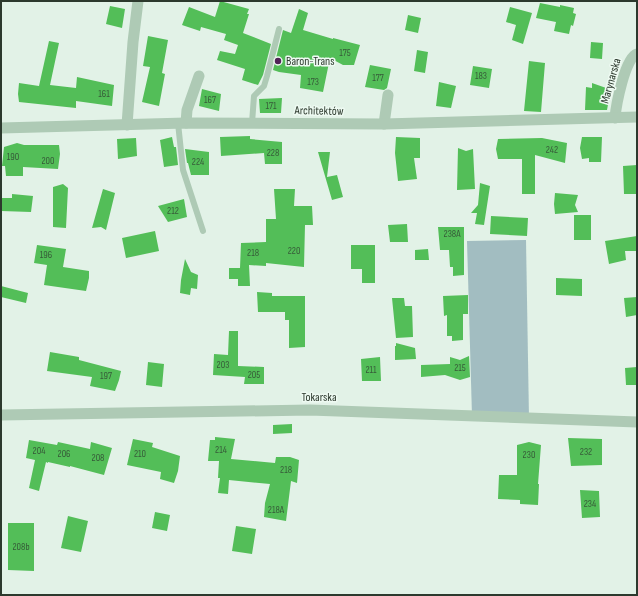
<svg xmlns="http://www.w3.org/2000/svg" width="638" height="596" font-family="'Sofia Sans Condensed',sans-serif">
	<rect width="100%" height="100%" fill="#e2f2e7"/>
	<path fill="#a2bdc1" d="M526 240 529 419 472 416 467 241Z"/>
	<path fill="#53be58" d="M220 1 249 9 247 14H249L243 33 271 44 263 75 258 85 242 80 245 69 217 60 220 51 235 54 238 45 224 40 226 34 201 27 200 31 182 25 189 7 215 17Z
		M540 3 560 7V5L574 8 573 13 576 14 573 26 571 25 569 34 554 31 556 22 536 18Z
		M110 6 125 9 122 28 106 24Z
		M510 7 532 13 523 44 512 40 516 25 506 22Z
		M299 9 308 13 303 30 333 39V38L360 45 354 65H343L330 58 323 92 300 88 301 75 279 72 273 70 283 30 291 33Z
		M408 15 421 18 418 33 405 30Z
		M148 36 168 40 162 73 165 74 159 106 142 102 150 67 143 66Z
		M49 41 59 43 50 85 76 88 77 77 114 85 112 106 76 101V108L19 102 18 94 19 83 39 86Z
		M591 42 603 43 602 59 590 58Z
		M417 50 428 52 425 73 414 71Z
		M529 61 545 63 541 112 524 111Z
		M370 65 391 69 387 88 384 90 365 87Z
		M473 66 492 69 489 88 470 85Z
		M439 82 456 86 451 108 436 106Z
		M592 83 609 89V99L607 110H585L586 87 592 88Z
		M202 89 221 94 219 111 199 106Z
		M282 98 281 113H260L259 99Z
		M250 136V139L282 142V164H265L264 153 221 156 220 137Z
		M172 137 174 147H176L178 165 164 167 160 140Z
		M396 137 420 138V158H414L417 179 398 181 395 153Z
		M582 137H602L601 162H589V158L582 159 580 148Z
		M136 138 137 156 118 159 117 139Z
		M542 138 567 143 565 163 535 155V194H522V159H498L496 149 498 139Z
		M17 143 24 145H59L60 154 58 169 23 167V176H6L5 166H2L4 147Z
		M458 148 466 151 473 149 475 189 457 190Z
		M185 149 209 152V175H191L188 163H187Z
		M318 152H330L327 177 337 175 343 197 332 200Z
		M637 165V194H624L623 166Z
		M480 183 490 186 484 225 475 224 477 213H471L478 205Z
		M63 184 68 188 66 228 53 227V187Z
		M103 189 115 193 106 230 101 227 92 228Z
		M274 189H295L294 206H312L313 225H305L304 267 266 263V266L249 265 250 286H238V279H229V268H240L241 243 266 242V219H276Z
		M555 193 578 195 575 205 578 212 555 214 554 204Z
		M12 194 33 196 31 212 1 211V198H12Z
		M184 199 187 217 168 222 158 206Z
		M574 215H591V240H574Z
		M491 216 528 218 527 236 490 234Z
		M407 224 408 242H390L388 225Z
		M438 227H464V275L453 276V267H450L449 250H440Z
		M155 231 159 251 126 258 122 238Z
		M637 236V251H625L626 260 609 264 605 241Z
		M37 245 66 249 63 267 89 271V278L86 291 44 285 47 265 34 263Z
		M351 245H375V283H362V269H351Z
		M428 249 429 260H415V250Z
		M185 259 191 272 198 275 197 289 191 288 190 295 180 293 181 280Z
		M556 278 582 279V296L556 295Z
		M1 286 28 293 26 303 1 297Z
		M257 292 272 293V296H305V347L289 348V320H285V312H258Z
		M468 295V314H463V340L452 341V336H447V315L444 316 443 296Z
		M637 297V315L626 317 624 298Z
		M392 298H404L405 306H412L413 337 396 338Z
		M229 331H238V366L264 367V384H244L245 377 213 375 214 354 228 355Z
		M396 343 415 348 416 359 395 360V346H396Z
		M50 352 79 357V360L121 371 119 380 115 391 90 386 92 377 47 371Z
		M469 356 470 377 460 380 445 375 421 377V365L450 364V357L460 360Z
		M380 357 381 381H362L361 359Z
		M148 362 164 364 162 387 146 385Z
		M637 367V385H626L625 368Z
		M292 424V433L273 434V425Z
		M215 437 235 439 231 459 275 463 276 457H290L299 460 297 483 291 481 286 521 264 517 265 503 270 484 229 480 228 494 218 493 220 478H218L219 461H208L210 440H215Z
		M568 438 602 439V465L571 466Z
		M133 439 153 443 152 447 180 456 178 471 174 483 160 479 161 472 127 465Z
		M29 440 57 445 58 442 90 449 91 442 112 448 104 475 70 466V467L48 462V463L46 462 39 491 29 488 35 460 26 458Z
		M529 442 541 445 538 484H539L538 505 520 504V500L498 499 499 475H517V445Z
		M580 490 599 491 600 517 582 518Z
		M155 512 170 515 167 531 152 528Z
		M68 516 88 521 81 552 61 548Z
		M8 523H34V571L8 570Z
		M236 526 256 529 252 554 232 551Z"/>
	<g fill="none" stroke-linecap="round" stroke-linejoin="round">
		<path stroke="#aecab5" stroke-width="6" d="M178 123 183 170 203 231
			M252 123 254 96 264 86 267 76 279 29"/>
		<path stroke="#aecab5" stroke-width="11" d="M615 118C616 106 625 57 637 54
			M186 123 187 110 199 76
			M384 124 388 95
			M127 125 133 42 138 1
			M1 415 310 410 637 422"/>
		<path stroke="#aecab5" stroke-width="11" d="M1 128 186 123 384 124 637 117"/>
	</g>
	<circle fill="#512358" stroke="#eefaf2" stroke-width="1.5" cx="278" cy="61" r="4"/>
	<g text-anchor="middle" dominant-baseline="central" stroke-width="3" stroke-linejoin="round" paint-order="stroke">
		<g font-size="10" fill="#365a38">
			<text x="345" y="53">175</text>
			<text x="481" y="76">183</text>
			<text x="378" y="78">177</text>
			<text x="313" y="82">173</text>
			<text x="104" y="94">161</text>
			<text x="210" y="100">167</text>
			<text x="271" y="106">171</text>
			<text x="552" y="150">242</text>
			<text x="273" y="153">228</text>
			<text x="13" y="157">190</text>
			<text x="48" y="161">200</text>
			<text x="198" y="162">224</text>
			<text x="173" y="211">212</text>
			<text x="452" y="234">238A</text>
			<text x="294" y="251">220</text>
			<text x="253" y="253">218</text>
			<text x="46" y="255">196</text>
			<text x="223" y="365">203</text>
			<text x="460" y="368">215</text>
			<text x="371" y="370">211</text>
			<text x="254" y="375">205</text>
			<text x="106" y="376">197</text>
			<text x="221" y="450">214</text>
			<text x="39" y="451">204</text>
			<text x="586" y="452">232</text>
			<text x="64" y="454">206</text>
			<text x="140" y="454">210</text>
			<text x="529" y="455">230</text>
			<text x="98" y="458">208</text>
			<text x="286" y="470">218</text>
			<text x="590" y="504">234</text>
			<text x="276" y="510">218A</text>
			<text x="21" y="547">208b</text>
		</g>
		<g font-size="12" fill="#2c392d" stroke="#eefaf2" text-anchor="start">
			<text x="286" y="61">Baron-Trans</text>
		</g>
		<g font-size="12" fill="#2c392d" stroke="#eefaf2">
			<text transform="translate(611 81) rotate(-74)">Marynarska</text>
			<text transform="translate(319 111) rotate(1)">Architektów</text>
			<text x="319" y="397">Tokarska</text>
		</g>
	</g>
	<rect width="638" height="596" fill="none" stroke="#2c392d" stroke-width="4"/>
</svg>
